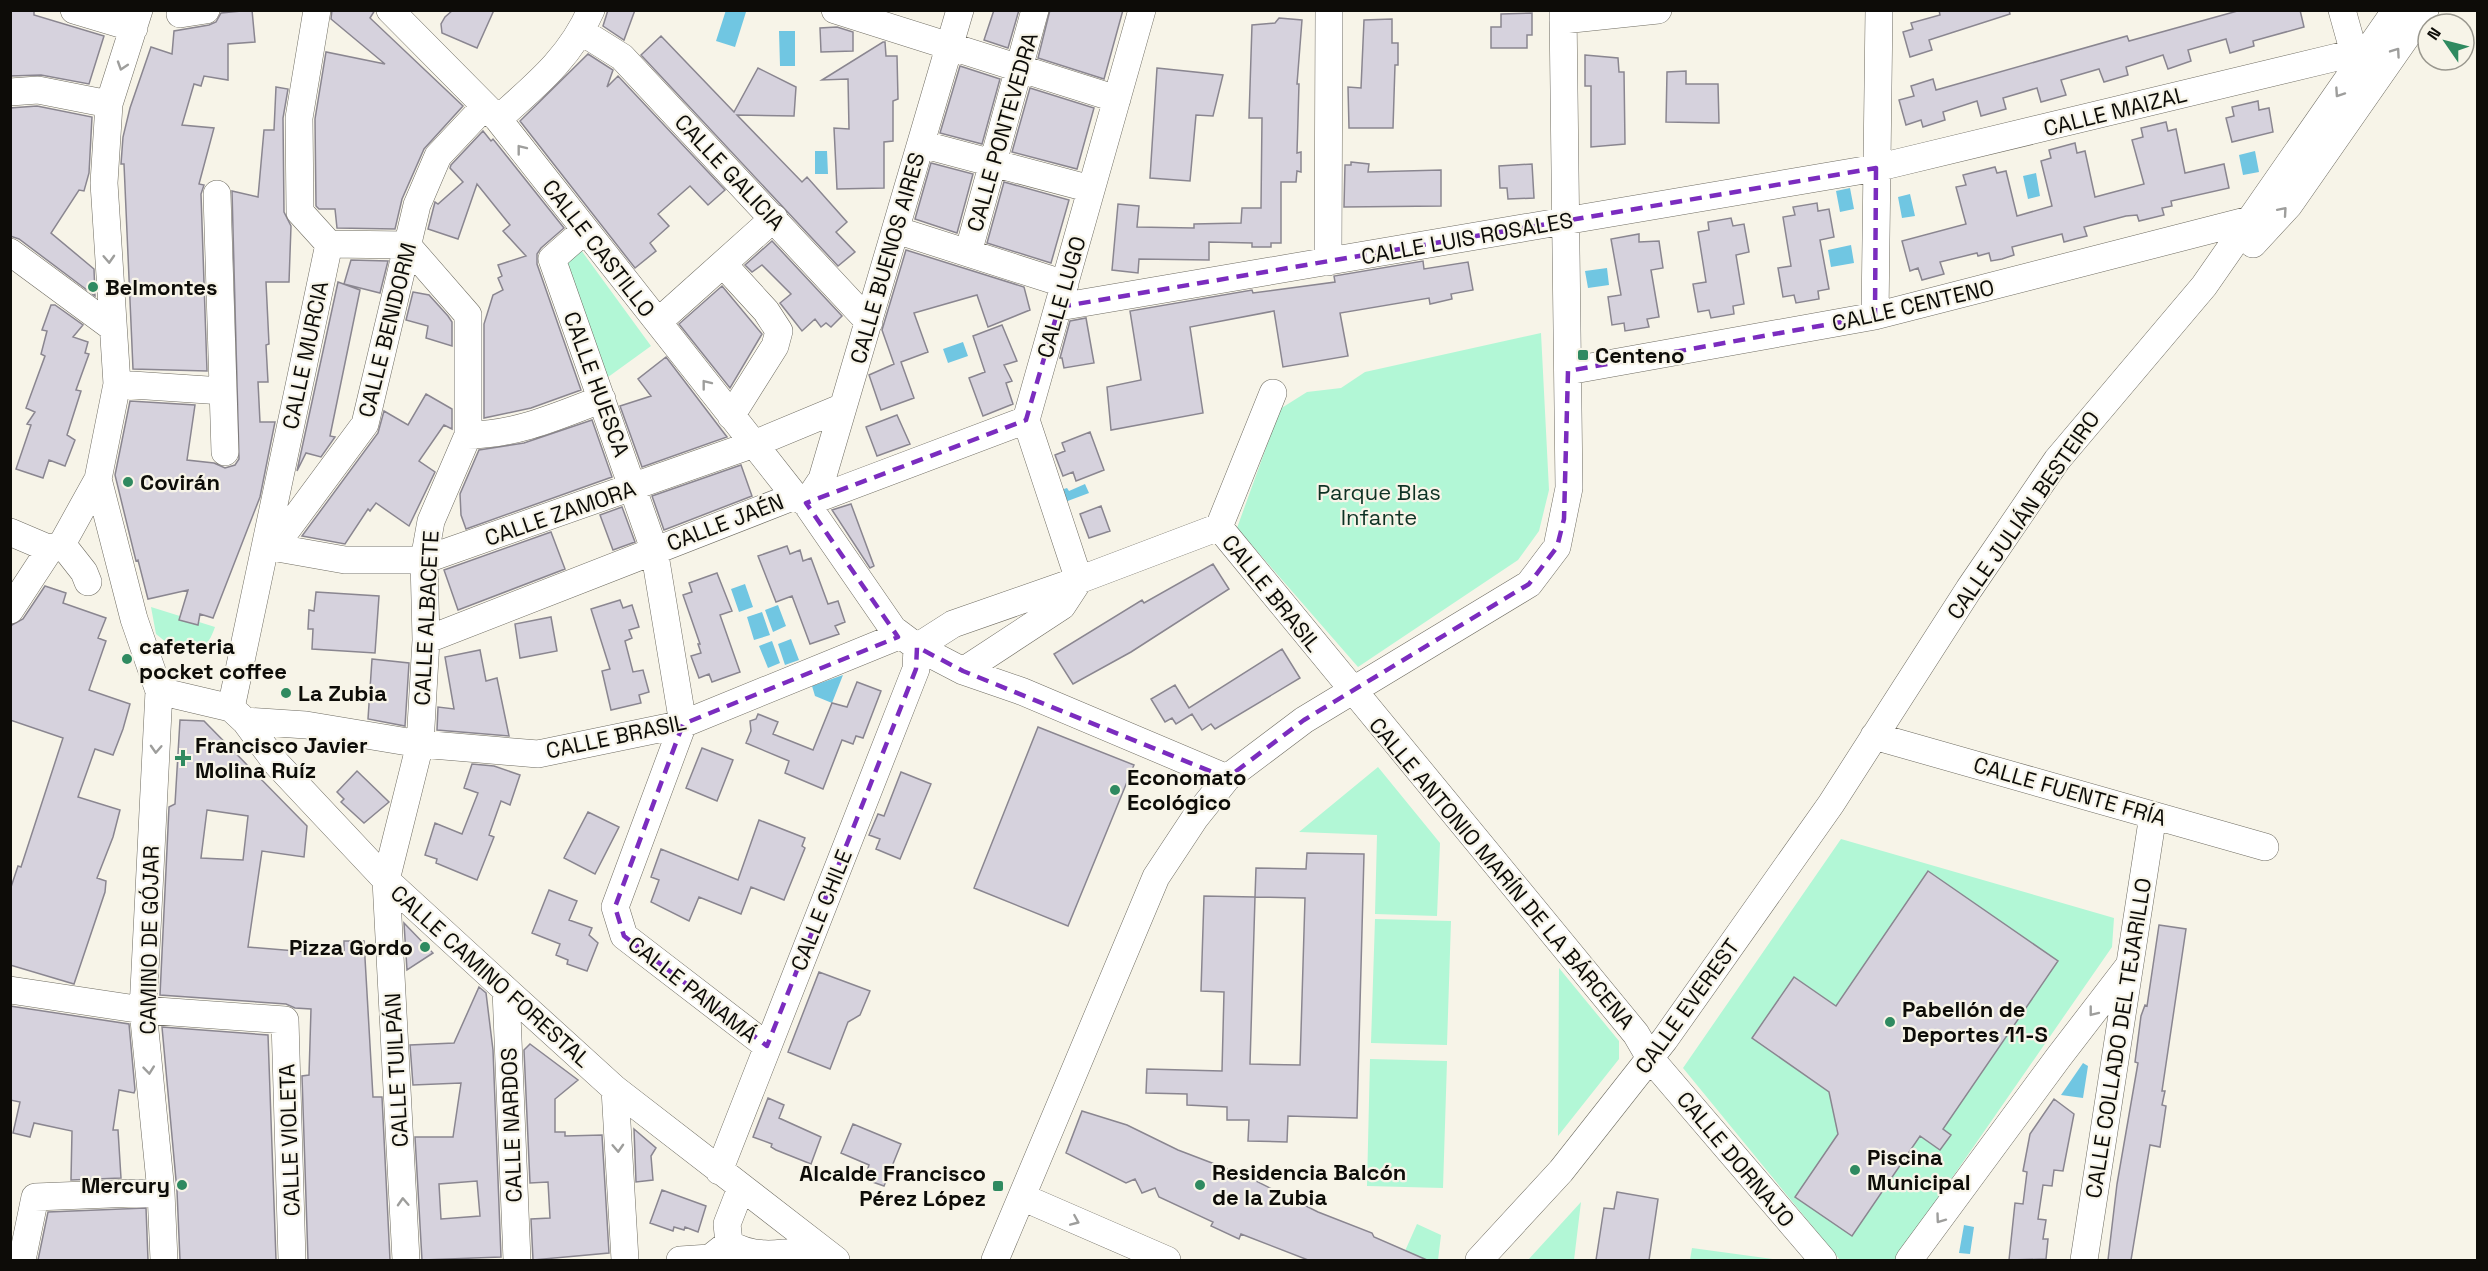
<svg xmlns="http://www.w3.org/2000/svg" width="2488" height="1271" font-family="'Space Grotesk',sans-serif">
	<rect width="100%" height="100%" fill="#f7f4e8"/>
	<path fill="#b2f7d6" d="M581 250 651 346 604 380 566 264Z
		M1541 333 1549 490 1539 531 1518 560 1358 667 1237 528 1280 409 1307 392 1341 388 1365 372Z
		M151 607 215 627C207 650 200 650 177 651L156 634Z
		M1378 767 1440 843 1437 916 1375 914 1377 835 1299 832Z
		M1841 839 2114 918 2112 947 1895 1260H1840L1683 1068Z
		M1375 919 1451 921 1447 1045 1371 1043Z
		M1559 968 1619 1041V1059L1558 1136Z
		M1370 1059 1447 1061 1443 1188 1367 1186Z
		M1581 1202 1574 1260H1528Z
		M1417 1224 1441 1235 1438 1260H1401Z
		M1692 1248 1780 1260H1690Z"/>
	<path fill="#70c6e2" d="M726 10 746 12 735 47 716 41Z
		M779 31H795V66H780Z
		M815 151H827L828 174H815Z
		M2255 151 2259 172 2243 175 2239 155Z
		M2036 173 2040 196 2028 199 2023 176Z
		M1850 188 1854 209 1840 212 1836 191Z
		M1910 194 1915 216 1902 218 1898 197Z
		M1851 245 1854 263 1831 267 1828 250Z
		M1607 268 1609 285 1588 288 1585 271Z
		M963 342 968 356 948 363 943 349Z
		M1085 484 1089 493 1065 502 1061 490 1067 488 1069 491Z
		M745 584 753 607 739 612 731 589Z
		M778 605 786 626 773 632 765 610Z
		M762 612 770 635 754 640 747 617Z
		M791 639 799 660 785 665 778 644Z
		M772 641 780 663 768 668 759 646Z
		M843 675 832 703 815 696 812 686Z
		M2083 1063 2088 1066 2083 1098 2061 1095Z
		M1964 1225 1974 1227 1970 1254 1959 1253Z"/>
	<path fill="#d6d2dd" stroke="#8a8690" stroke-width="1.5" fill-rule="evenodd" d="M10 10H34V15L104 36 89 84 41 75 10 76Z
		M252 10 255 42 228 44V80L204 76 201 86 194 84 182 125 214 128 199 184 204 185 201 194 207 371 133 369 124 164H121L123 137 130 108 151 47 172 54 174 31 209 25 216 22 221 13Z
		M332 10H375L370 18 463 106 424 149 402 199 395 229 337 228 335 209H319L316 206 315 119 326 52 385 64 331 19Z
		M453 10H494L477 48 442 33 441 24 445 17Z
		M608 10H635L624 40 603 26Z
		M994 10H1019L1008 48 984 40Z
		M1050 10H1123L1104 79 1038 58Z
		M1939 10H2009L2010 14 1929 40 1932 50 1910 57 1903 32 1913 29 1911 23 1940 15Z
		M2241 10H2300L2304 27 2253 41 2254 46 2230 53 2226 39 2188 50 2191 61 2168 69 2163 55 2126 67 2128 75 2104 82 2099 69 2061 80 2066 95 2041 102 2037 88 2003 98 2006 109 1981 116 1977 101 1943 112 1945 120 1923 127 1921 120 1906 125 1899 100 1914 96 1911 86 1933 79 1936 90 2127 36 2129 41Z
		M1532 13V35H1527V48H1491V27H1501V14Z
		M1279 18 1302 20 1297 84H1299L1297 153 1301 152V172L1297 171 1296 182H1281V243H1271V247H1252V243L1209 242V260L1139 259 1138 273 1112 270 1118 204 1139 206 1137 227 1194 228V224L1241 223 1242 208H1261L1262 118H1249L1252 25 1275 23Z
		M1392 19V43H1398V65H1395L1393 128H1349L1348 87 1361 88 1364 20Z
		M837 27 853 32V51L821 52 820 28Z
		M661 36 734 112 758 68 796 87 794 116 737 115 802 182 807 177 847 222 836 232 855 252 838 266 641 55Z
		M883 42H885L886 56H897L898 99 893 101V141L884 142V188L837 189 834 128 849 129 848 79 822 80Z
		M588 54 613 70 607 87 618 76 725 190 708 205 690 186 658 214 669 226 650 243 656 251 635 268 520 121Z
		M1585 55 1618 58 1619 72H1624L1625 144 1591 147V86H1585Z
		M960 66 1000 79 982 144 940 133Z
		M1157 68 1223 75 1213 116 1196 115 1190 181 1150 178Z
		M1686 71V84H1718L1719 123 1666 122 1667 72Z
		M276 87 288 89 283 118 284 212 291 226 289 282H266L269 344 266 345 268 382H258L260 422H275L260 497 213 618 200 614 198 625 179 620 188 590 148 599 138 560 136 561 115 475 130 401 195 405 187 460 214 463 225 468 235 465 239 459 232 191 258 197 264 130H274Z
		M1030 88 1094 108 1077 169 1012 152Z
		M2258 101 2259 110 2269 108 2273 132 2232 142 2226 118 2234 116 2232 107Z
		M37 106 92 117 89 173 84 191 79 190 51 233 94 269 95 296 19 239 10 236V108Z
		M2166 122 2168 131 2176 129 2185 173 2224 164 2229 188 2171 201 2172 206 2162 208 2164 215 2139 221 2137 215 2126 216 2084 227 2087 236 2075 239 2064 242 2062 234 2012 247 2014 255 2002 259 1991 261 1989 253 1978 256 1977 253 1940 262 1944 274 1922 280 1918 268 1910 271 1902 241 1966 224 1956 187 1966 185 1963 175 1995 167 1997 173 2006 171 2017 216 2052 206 2041 161 2051 158 2049 150 2075 143 2077 153 2085 151 2095 197 2144 184 2132 140 2143 137 2141 128Z
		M483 131 491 141 493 139 564 228 541 248 537 254V264L581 390 531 408 484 418V324L493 295 503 290 498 278 502 276 498 265 526 256 503 231 510 225 477 184 458 239 428 229 435 202 438 204 463 182 450 168 451 165Z
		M1351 162 1369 164 1368 172 1441 170V206L1344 207 1345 165H1351Z
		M931 163 973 174 957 233 915 219Z
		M1532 164 1534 198 1508 199 1507 188H1500L1499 166Z
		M1004 182 1069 200 1051 263 987 243Z
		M1817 203 1818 211 1829 209 1834 237 1820 240 1829 289 1818 291 1819 299 1796 303 1794 295 1783 297 1778 268 1791 266 1783 217 1795 215 1793 207Z
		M1731 218 1733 226 1744 224 1749 252 1736 255 1744 304 1733 306 1734 314 1711 318 1709 310 1698 312 1693 284 1706 282 1698 232 1709 230 1708 222Z
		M1639 234V242L1659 241 1663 268 1651 270 1659 317 1647 319 1649 327 1625 331 1624 323 1612 325 1608 297 1621 295 1611 239Z
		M772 241 842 316 831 327 826 323 821 327 815 319 802 331 780 303 791 294 762 265 752 272 745 265Z
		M906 250 1024 287 1030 310 988 327 977 295 914 313 928 352 901 362 914 398 881 410 869 375 894 364 882 330Z
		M351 260 388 261 380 293 344 284Z
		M1423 261 1424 269 1468 262 1473 290 1451 294 1452 299 1430 304 1429 298 1340 313 1348 356 1283 367 1274 311 1190 327 1203 413 1111 430 1107 387 1141 380 1130 311 1252 290 1253 293 1335 282 1334 276Z
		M338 282 360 290 330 436 335 437 321 457 306 453 297 471Z
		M722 286 762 334 730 388 679 324Z
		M413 292 429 295 448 316 452 322V346L426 338 428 326 406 320Z
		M51 305H55L83 325 73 337 88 342 85 353 89 354 76 390 81 391 67 435 75 440 65 466 49 460 43 478 16 469 31 425 27 424 35 412 26 408 45 356 41 354 47 331 42 330Z
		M1086 318 1094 363 1064 368 1062 358H1060L1070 321Z
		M1002 325 1017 361 1004 365 1012 381 1006 383 1013 404 983 416 969 378 985 372 973 336Z
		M666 357 727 437 642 467 620 406 651 396 638 379Z
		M426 394 452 409V429L444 425 419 461 435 472 409 526 376 503 370 511 368 509 345 544 302 536 378 433 384 411 408 425Z
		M897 415 910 444 877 456 866 427Z
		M592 420 612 477 466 529 461 515 460 494 479 450 524 443Z
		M1090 432 1104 470 1076 481 1073 472 1063 476 1055 455 1065 451 1062 443Z
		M741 465 752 496 664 530 652 496Z
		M851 504 874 566 870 568 832 510Z
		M1101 506 1110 531 1089 538 1080 514Z
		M622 507 635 542 613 550 600 515Z
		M551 532 565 569 458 610 444 570Z
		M787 546 790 554 800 550 803 561 811 558 828 604 838 601 845 622 835 626 839 634 810 644 792 596 776 602 758 556Z
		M1213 564 1229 589 1131 652 1073 684 1054 654 1142 600 1144 603Z
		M717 573 732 611 720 615 740 672 712 682 709 674 699 678 691 656 701 653 698 644H700L683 595 692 592 689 583Z
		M45 586 66 593 63 603 106 618 98 638 106 641 89 690 130 704 123 729 113 755 95 749 78 797 120 810 113 837 97 878 106 881 105 892 74 984 10 965V890L18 866 21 867 63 738 10 720V626L23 619Z
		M316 592 379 596 375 653 312 649 313 629H308L309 610 314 611Z
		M620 600 623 608 632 605 639 627 629 630 632 638 625 641 633 672 643 670 649 692 639 695 641 703 611 710 602 671 610 669 591 609Z
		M551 617 557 651 520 658 515 624Z
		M1282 649 1300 678 1215 729 1211 724 1202 730 1192 714 1176 724 1172 718 1165 722 1151 699 1175 685 1189 708Z
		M480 650 486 681 497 678 509 736 437 730 438 707 454 709 445 657Z
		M372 659 409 663 405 726 368 719Z
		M857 682 881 691 863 738 856 736 853 744 842 740 823 789 785 773 789 761 746 743 751 731 750 721 756 719 758 714 778 722 773 734 813 750 832 703 847 707Z
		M180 720 204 721 307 826 304 857 262 851 248 947 344 955V941H364L373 1097H382L390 1260H308L302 1076 309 1075 311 1009 295 1008 286 1004 160 995 169 807 175 804ZM207 810 248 816 243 860 201 858Z
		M1038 727 1134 765 1068 926 974 888Z
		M702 748 733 760 717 801 686 788Z
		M472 764 494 766 520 775 510 805 501 801 489 835 494 837 477 880 436 863 437 859 425 855 435 823 462 834 478 793 464 788Z
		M357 771 389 802 364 823 341 802 344 799 337 792Z
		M901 772 931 784 900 859 876 849 880 839 869 835 878 814 884 816Z
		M588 812 619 827 595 874 564 858Z
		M759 820 805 838 802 846 805 848 784 900 751 887 741 914 699 897 689 921 651 902 659 880 651 877 661 849 738 880Z
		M1307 853 1364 854 1357 1118 1288 1116 1287 1142 1248 1141 1249 1120H1227V1107L1187 1105V1094L1146 1093 1147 1069 1222 1071 1224 992 1201 991 1204 896 1255 897 1256 868 1306 869ZM1255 897 1305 898 1300 1065 1250 1064Z
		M1928 871 2058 961 1943 1129 1951 1135 1940 1150 1920 1136 1852 1236 1795 1197 1838 1134 1829 1092 1752 1038 1794 977 1836 1006Z
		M549 890 577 901 569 920 592 928 589 935 598 943 587 971 567 964 568 960 556 955 560 944 532 933Z
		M404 923 433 953 407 970Z
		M2159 925 2186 929 2162 1091H2165L2162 1105 2166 1106 2160 1147 2150 1145 2131 1260H2108L2117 1184 2138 1063 2135 1062 2141 1016 2145 1005 2147 1006Z
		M819 972 870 991 860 1015 848 1022 830 1069 788 1052Z
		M479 987 486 993 493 1050 501 1257 422 1260 415 1137H453L461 1083 413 1085 410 1045 454 1043ZM477 1181 480 1216 441 1219 439 1184Z
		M10 1006 129 1024 135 1090 134 1093 119 1090 113 1130H118L121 1178 71 1180 72 1131 34 1123 30 1137 13 1133 20 1102 10 1100Z
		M162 1027 268 1035 276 1260H180L177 1191Z
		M530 1044 578 1080 555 1099V1132H565V1136L602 1135 609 1253 533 1260 531 1219 550 1218 548 1182 530 1183 524 1050Z
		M768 1098 784 1105 779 1118 821 1137 811 1164 776 1150 771 1147 772 1144 753 1137Z
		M2054 1099 2074 1114 2063 1171 2054 1170 2052 1186 2043 1185 2038 1219 2046 1220 2043 1239H2048L2046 1259 2009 1260 2015 1203 2023 1204 2027 1172 2023 1171 2030 1134Z
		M1082 1111 1127 1125 1178 1150 1246 1176 1318 1212 1372 1233 1374 1237 1427 1260H1308L1241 1234 1239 1239 1211 1226 1213 1222 1159 1197 1155 1188 1142 1193 1135 1179 1126 1183 1066 1153Z
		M853 1124 901 1144 884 1186 864 1179 869 1165 841 1153Z
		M634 1129 656 1148 651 1156 653 1180 636 1182Z
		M662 1190 706 1206 698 1232 685 1227 684 1230 674 1227 673 1231 650 1223Z
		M1617 1192 1658 1199 1649 1260H1596L1604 1208 1614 1209Z
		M146 1208 148 1260H38L48 1212Z"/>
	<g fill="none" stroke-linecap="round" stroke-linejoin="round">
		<defs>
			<path id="minor" d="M74 10 134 28
				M139 10 109 104 104 183 117 384 98 479 134 619 159 691 143 1010 161 1192 164 1260
				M390 10 498 119 795 496 806 503 893 629 917 647 963 671 1021 691 1227 778
				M835 10 1117 99
				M2342 10 2354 53 2362 60
				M180 14 206 10
				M1563 20 1658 10
				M582 32 622 57 869 322
				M10 92 38 90 109 104
				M498 119C536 85 570 58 591 10
				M921 144 1091 189
				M217 194 225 452
				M896 230 1065 284
				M584 231 552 259 654 549 683 724 615 907 624 936 767 1046
				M329 244 407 245 468 315V435L431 521 424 560 426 640 420 744 386 880 406 1260
				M2253 244 2289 205 2425 10
				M10 252 113 328
				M968 253 1035 10
				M1328 262 1329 10
				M723 264 766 311 779 331 775 346 731 416
				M1059 307 1876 168 2354 53
				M1875 316 1879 10
				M658 322 774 218
				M1568 371 1875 316 2253 219
				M117 384 223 391
				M468 435C515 435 558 416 602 399
				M806 503 822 479 960 10
				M806 503 1026 420
				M1219 527 1273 393
				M10 532 50 549
				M62 544 84 572 88 582
				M266 546 345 560H424L754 444 843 407
				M274 547 365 424 417 205 438 156 485 106
				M10 610 50 549 62 544 98 479
				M426 640 795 496
				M917 647 953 624 1079 580 1219 527 1636 1034 1650 1058 1823 1260
				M963 671 1062 606 1079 580 1026 420 1142 10
				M159 691 231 708 245 721 277 764 386 880 506 990 615 1089 836 1260
				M231 708 329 244 300 212 299 118 317 10
				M245 721 306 725 420 744 538 754 683 724 901 635
				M1874 736 2265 847
				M10 990 143 1010 285 1020 292 1260
				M506 990 517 1260
				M615 1089 625 1260
				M719 1171 916 669 917 647
				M741 1188 727 1224 729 1243C755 1261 789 1252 819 1249
				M1022 1197 1167 1260
				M22 1260 35 1197 161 1192
				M680 1260 710 1258 729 1243
				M995 1260 1156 877 1195 818 1227 778 1304 720 1529 584 1557 547 1569 488 1563 10
				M1479 1260 1561 1171 1665 1039 1831 804 1969 589 2057 460 2204 286 2396 10
				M1909 1260 2058 1058 2128 967
				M2084 1260 2153 815"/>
		</defs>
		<use href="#minor" stroke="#6f6c62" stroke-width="28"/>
		<use href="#minor" stroke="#fff" stroke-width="27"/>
	</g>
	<defs><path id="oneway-chevron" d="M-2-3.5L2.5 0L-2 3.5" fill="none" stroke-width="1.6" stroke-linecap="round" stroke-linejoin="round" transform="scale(1.5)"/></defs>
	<g stroke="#9e9e9c">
		<use href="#oneway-chevron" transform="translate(2396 52) rotate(-55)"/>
		<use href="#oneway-chevron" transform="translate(122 66) rotate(108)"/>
		<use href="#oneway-chevron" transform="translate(2339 93) rotate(124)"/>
		<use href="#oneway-chevron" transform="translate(521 149) rotate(-128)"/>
		<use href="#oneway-chevron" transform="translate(2283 211) rotate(-49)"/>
		<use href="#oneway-chevron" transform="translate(109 259) rotate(87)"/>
		<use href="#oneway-chevron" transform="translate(706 384) rotate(-128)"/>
		<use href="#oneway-chevron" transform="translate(156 749) rotate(93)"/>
		<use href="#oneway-chevron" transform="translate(2093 1012) rotate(128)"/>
		<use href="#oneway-chevron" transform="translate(149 1070) rotate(84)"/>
		<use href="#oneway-chevron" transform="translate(618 1148) rotate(87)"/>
		<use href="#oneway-chevron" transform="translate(403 1202) rotate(-93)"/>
		<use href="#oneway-chevron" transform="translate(1940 1219) rotate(126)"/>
		<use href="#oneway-chevron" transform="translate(1075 1221) rotate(23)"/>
	</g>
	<path fill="none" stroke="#7b2cbf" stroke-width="4.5" stroke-dasharray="12 8" stroke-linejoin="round" d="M1876 168 1875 316 1568 371 1564 519 1557 547 1529 584 1304 720 1227 778 963 671 917 647 916 669 767 1046 624 936 615 907 683 724 898 637 806 503 1026 420 1059 307Z"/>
	<g fill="#2f8a60" stroke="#f7f4e8" stroke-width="2">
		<circle cx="93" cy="287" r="6"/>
		<rect x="1577" y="349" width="12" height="12" rx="3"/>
		<circle cx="128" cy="482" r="6"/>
		<circle cx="127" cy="659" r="6"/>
		<circle cx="286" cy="693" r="6"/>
		<path d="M180 749h6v6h6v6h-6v6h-6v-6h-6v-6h6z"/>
		<circle cx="1115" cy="790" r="6"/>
		<circle cx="425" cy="947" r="6"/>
		<circle cx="1890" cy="1022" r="6"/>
		<circle cx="1855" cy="1170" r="6"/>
		<circle cx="182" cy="1185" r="6"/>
		<circle cx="1200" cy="1185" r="6"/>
		<rect x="992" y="1180" width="12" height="12" rx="3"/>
	</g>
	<g text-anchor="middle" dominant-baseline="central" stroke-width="4.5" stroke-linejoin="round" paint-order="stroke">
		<g font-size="22" fill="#0d0c08" stroke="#f7f4e8">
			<text transform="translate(2115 111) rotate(-14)">CALLE MAIZAL</text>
			<text transform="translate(1002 132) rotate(-74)">CALLE PONTEVEDRA</text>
			<text transform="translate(730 172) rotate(47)">CALLE GALICIA</text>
			<text transform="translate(1467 238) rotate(-10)">CALLE LUIS ROSALES</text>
			<text transform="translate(599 248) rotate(52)">CALLE CASTILLO</text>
			<text transform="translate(887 258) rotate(-74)">CALLE BUENOS AIRES</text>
			<text transform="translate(1061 297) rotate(-74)">CALLE LUGO</text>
			<text transform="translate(1913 305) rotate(-13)">CALLE CENTENO</text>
			<text transform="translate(387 330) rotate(-76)">CALLE BENIDORM</text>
			<text transform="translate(305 355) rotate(-78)">CALLE MURCIA</text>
			<text transform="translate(597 384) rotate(70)">CALLE HUESCA</text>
			<text transform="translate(560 513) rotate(-19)">CALLE ZAMORA</text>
			<text transform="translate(2023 515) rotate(-55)">CALLE JULIÁN BESTEIRO</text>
			<text transform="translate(725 522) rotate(-21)">CALLE JAÉN</text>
			<text transform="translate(1272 593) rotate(51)">CALLE BRASIL</text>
			<text transform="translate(426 618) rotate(-87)">CALLE ALBACETE</text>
			<text transform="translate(616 736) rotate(-12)">CALLE BRASIL</text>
			<text transform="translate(2070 791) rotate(16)">CALLE FUENTE FRÍA</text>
			<text transform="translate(1502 873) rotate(50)">CALLE ANTONIO MARÍN DE LA BÁRCENA</text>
			<text transform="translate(821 910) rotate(-68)">CALLE CHILE</text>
			<text transform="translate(149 940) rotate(-89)">CAMINO DE GÓJAR</text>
			<text transform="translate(491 976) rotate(42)">CALLE CAMINO FORESTAL</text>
			<text transform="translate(693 989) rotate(38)">CALLE PANAMÁ</text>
			<text transform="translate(1687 1006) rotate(-54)">CALLE EVEREST</text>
			<text transform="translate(2118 1038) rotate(-81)">CALLE COLLADO DEL TEJARILLO</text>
			<text transform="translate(396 1070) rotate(-93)">CALLE TUILPÁN</text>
			<text transform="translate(511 1125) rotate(-92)">CALLE NARDOS</text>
			<text transform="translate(289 1140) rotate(-92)">CALLE VIOLETA</text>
			<text transform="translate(1736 1159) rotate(50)">CALLE DORNAJO</text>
		</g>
		<g font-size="22" font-weight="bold" fill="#0d0c08" stroke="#f7f4e8" text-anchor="start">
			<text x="105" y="287">Belmontes</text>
			<text x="1595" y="355">Centeno</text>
			<text x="140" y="482">Covirán</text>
			<text x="139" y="646">cafeteria<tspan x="139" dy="25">pocket coffee</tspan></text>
			<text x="298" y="693">La Zubia</text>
			<text x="195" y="745">Francisco Javier<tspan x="195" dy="25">Molina Ruíz</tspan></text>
			<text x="1127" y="777">Economato<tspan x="1127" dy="25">Ecológico</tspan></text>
			<text x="413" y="947" text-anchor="end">Pizza Gordo</text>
			<text x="1902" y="1009">Pabellón de<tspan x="1902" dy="25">Deportes 11-S</tspan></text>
			<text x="1867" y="1157">Piscina<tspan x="1867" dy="25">Municipal</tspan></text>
			<text x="1212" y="1172">Residencia Balcón<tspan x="1212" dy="25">de la Zubia</tspan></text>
			<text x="986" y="1173" text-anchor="end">Alcalde Francisco<tspan x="986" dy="25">Pérez López</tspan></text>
			<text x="170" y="1185" text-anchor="end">Mercury</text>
		</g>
		<g font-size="22" fill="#0e3224" stroke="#f7f4e8">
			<text x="1379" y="492">Parque Blas<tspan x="1379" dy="25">Infante</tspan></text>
		</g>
	</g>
	<rect width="2488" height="1271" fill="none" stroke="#0d0c08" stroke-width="24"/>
	<g transform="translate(2446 42) rotate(305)"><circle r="28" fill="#f7f4e8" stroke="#99978e" stroke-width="1.5"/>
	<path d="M0-4.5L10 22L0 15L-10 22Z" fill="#2f8a60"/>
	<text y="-9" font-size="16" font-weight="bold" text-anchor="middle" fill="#0d0c08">N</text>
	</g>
</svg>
